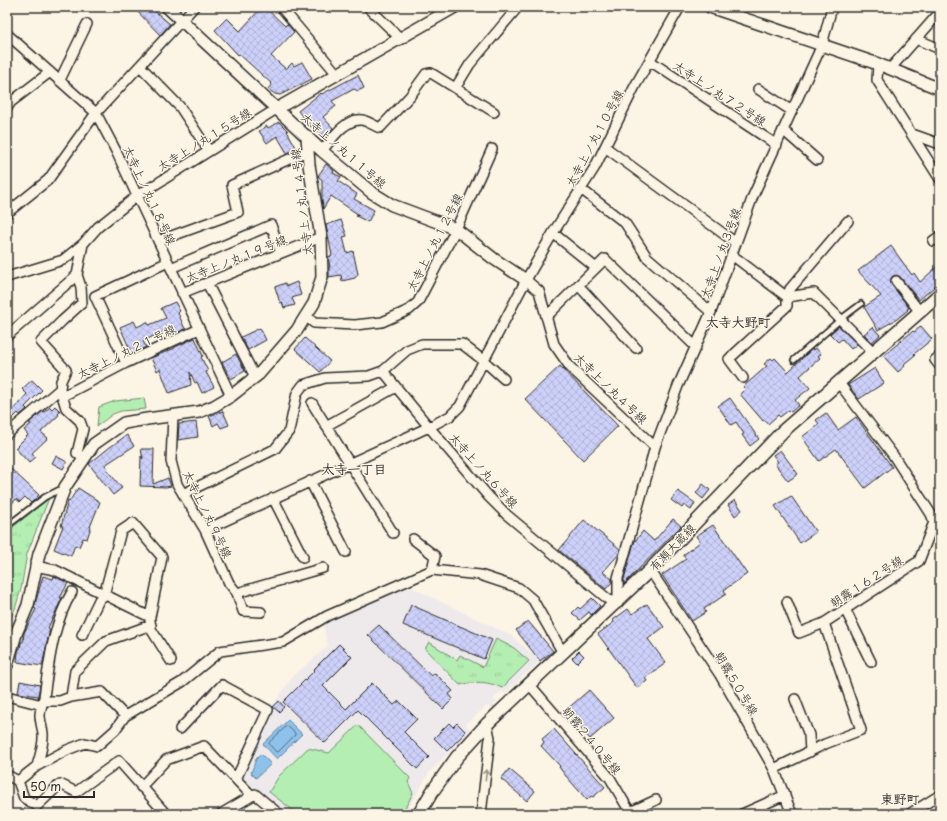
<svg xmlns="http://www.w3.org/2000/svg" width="947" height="821" font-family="'Playpen Sans','Klee One',sans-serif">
	<defs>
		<pattern id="park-tufts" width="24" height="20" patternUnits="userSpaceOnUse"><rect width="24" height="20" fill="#b4eeb2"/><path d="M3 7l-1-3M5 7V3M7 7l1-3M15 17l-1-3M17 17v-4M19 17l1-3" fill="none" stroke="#9bcc99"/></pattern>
		<pattern id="building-cross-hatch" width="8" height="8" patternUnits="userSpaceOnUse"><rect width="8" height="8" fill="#cdd0f9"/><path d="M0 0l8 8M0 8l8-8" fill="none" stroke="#b0b3d6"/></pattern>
	</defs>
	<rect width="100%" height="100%" fill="#fcf5e5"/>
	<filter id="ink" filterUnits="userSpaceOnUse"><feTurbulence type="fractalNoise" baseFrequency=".025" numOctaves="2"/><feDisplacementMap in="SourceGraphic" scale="8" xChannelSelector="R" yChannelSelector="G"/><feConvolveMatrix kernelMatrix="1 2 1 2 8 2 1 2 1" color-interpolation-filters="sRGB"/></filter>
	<g filter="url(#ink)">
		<path fill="#eeeaeb" d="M411 587 512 636 540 661 505 693 501 691 494 699 497 702 491 709 487 706 466 724 471 730 429 773 405 814H287L243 779 271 708 293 676 328 646 323 625 360 605Z"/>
		<path fill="#b4eeb2" stroke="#708c6e" d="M144 398 146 409 121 411 113 414 97 426 99 407 115 401Z
			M358 725 410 778 408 782 413 793 402 814H298L269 792 279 776 308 748 329 753Z"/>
		<path fill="url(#park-tufts)" stroke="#708c6e" d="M49 498 27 554 21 589 15 609 7 626V532Z
			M496 639 514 648 529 661 502 688C487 681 476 681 460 685L425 649 429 642 457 660 460 655 483 667Z"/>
		<path fill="#8ec2eb" stroke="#66869e" d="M288 720 302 734 277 759 263 744Z
			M261 754 271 764 256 778 251 773 256 759Z"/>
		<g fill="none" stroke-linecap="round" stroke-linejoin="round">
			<path stroke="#536778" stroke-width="1" d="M287 726 295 733V735L278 752H276L270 745 269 743Z"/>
		</g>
		<path fill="url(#building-cross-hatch)" stroke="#2b2b2b" d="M133 7H150L170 24 160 35Z
			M262 7H265L285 26 287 24 294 32 271 56 286 69 292 63 294 66 302 62 312 79 280 95 275 94 268 89 272 84 239 54 238 55 215 30 227 18 240 31Z
			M358 75 364 88 358 91 354 89 332 101 336 106 323 117 333 128 325 138 313 125 311 127 298 111 321 93 322 94Z
			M279 122 288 131H287L297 149 287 153 277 136 267 143 259 131 267 126 268 128Z
			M326 164 334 171 333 173 341 177 338 181 357 194 354 199 374 210 368 222 356 216 359 215 331 196 323 209 322 198V180L318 176Z
			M341 220 347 236 343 237 347 253 353 251 358 274 355 278 342 281 341 275 329 277V267H330L328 257 332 256 326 225Z
			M891 246 912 275 914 273 920 282 940 264V282L919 300 900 277 896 275 892 277 890 281 891 284 909 308 907 309 908 310 897 319 878 330 864 307 881 296 858 271Z
			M297 282 301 295 292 298 295 305 284 308 282 302 280 303 275 287 285 283 287 286Z
			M175 302 180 311 178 313 185 329 170 336 167 330 143 341 146 347 132 354 120 327 134 321 137 327 147 322 149 325 166 318 161 308Z
			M839 326 857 344 851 349 842 339 838 342 830 334Z
			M921 326 932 339 914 354 915 355 904 364 905 366 898 372 883 356 913 331 914 332Z
			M873 327 880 335 872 342 864 334Z
			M260 328 266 340 248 350 241 337Z
			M195 338 203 356 201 357 208 371 206 372 214 387 202 393 197 382 195 383 190 372 191 385 169 393 160 369 157 371 151 358 175 348V347Z
			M305 338 330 361 320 372 295 349Z
			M816 348 821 354 818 356 820 358 800 376 810 388 795 400 799 405 791 412 789 410 780 417 778 415 768 424 765 420 763 421 740 394 745 389 743 387 767 366 764 364 771 358 773 360 775 358 788 372 812 349 813 350Z
			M236 354 245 371 231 379 222 362Z
			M560 366 618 426 583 460 525 399Z
			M875 368 884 383 859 399 848 385Z
			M32 380 42 390 25 407 27 409 20 415 18 413 14 417 10 413 27 394 22 389Z
			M730 398 759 439 750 446 742 435 744 434 736 422 731 425 718 406Z
			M55 406 60 411 58 414 59 415 41 432 48 438 32 453 36 457 29 463 15 448 28 435 24 430 31 424 29 423 43 411 44 412 50 407 52 409Z
			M223 411 229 425 221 428 218 423 213 426 209 416Z
			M826 413 838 430 856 417 892 467 865 488 836 449 819 461 802 437 819 424 816 420Z
			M196 422 198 437 178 440 179 424Z
			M127 435 134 446 105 465 108 469 107 470 122 488 113 495 89 464 110 447Z
			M141 449H154L153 484 168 478 171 486 166 487 140 486 141 456 143 459Z
			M780 450 798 474 788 481 775 464 778 462 773 455Z
			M56 456 67 462 63 469 52 463Z
			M11 469 39 495 31 503 25 497 20 502 16 499 7 509V473Z
			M703 484 710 490 703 499 696 493Z
			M78 488 100 502 90 527H91L87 539 83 538 79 547 75 545 71 556 54 549 63 526H61L68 501 69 502Z
			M678 491 695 503 691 510 684 505 682 508 671 500Z
			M791 496 816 532 800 543 775 506Z
			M735 500 742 510 735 516 728 505Z
			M673 519 681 526 624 584V579L633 546 635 541 643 531 654 541Z
			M584 520 620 549 619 554 603 572 612 579V582L606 589 559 550Z
			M713 525 747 574 724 590 726 594 704 609 706 612 692 621 662 575 686 559 683 555 700 542 696 536Z
			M43 576 53 579 54 576 68 583 60 598H62L48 628 50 629 42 666 17 662 18 652 19 649H20L21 642H23L24 633 36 609 34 608Z
			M592 598 600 606 591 615 589 612 580 620 572 613 578 607 580 609Z
			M647 604 664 627 648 639 666 663 645 678 647 681 637 688 598 634 614 622 613 620 628 609 632 614Z
			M411 605 492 640 484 659 403 625Z
			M528 621 553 651 540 661 516 630Z
			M379 625 431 676 435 673 453 691 449 694 453 699 443 709 368 635Z
			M339 644 352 657 323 686 346 709 372 683 394 705 399 701 417 719 404 732 429 757 417 769 358 710 325 743 283 702 315 670 314 669Z
			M579 651 584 656 577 663 572 658Z
			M20 681 40 685 38 696 18 693Z
			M589 690 614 718 590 739 565 711Z
			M279 701 284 707 279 712 273 707Z
			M449 723 453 727 457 723 466 732 447 751 434 738Z
			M554 729 605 787 593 797 591 796 587 800 565 775 559 767 560 766 541 746 544 742 542 739Z
			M509 769 535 791 527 801 501 779Z"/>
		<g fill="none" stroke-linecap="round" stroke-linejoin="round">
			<defs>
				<path id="service" d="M794 360 841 319 861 304
					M7 526 45 497 63 488"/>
				<path id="minor" d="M281 7 337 74
					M368 7 401 39
					M7 34 96 113 116 151 231 396
					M916 39 940 49
					M650 61 777 145
					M878 64 877 80 940 179
					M140 66 180 107 209 151
					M890 69 940 12
					M60 80 87 24
					M456 87 470 64 518 7
					M758 89 792 111
					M7 108 11 102 50 72
					M783 130 817 160
					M912 134 940 144
					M605 147 736 243
					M322 151C331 140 345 118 362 120 367 121 375 126 380 128L410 96 426 74 431 73 494 112
					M581 189 625 223 647 257 711 312
					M7 213 48 180 96 113 194 7
					M553 233 596 268
					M158 241 238 212 232 185 307 151
					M933 241 940 236
					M732 255 787 297 814 293 874 353
					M171 268 271 225 281 253
					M77 275 81 287 82 303 62 321 41 342 66 370 61 381 60 389 66 408 80 421 83 429 77 453 84 459
					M7 277 63 260 83 244
					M526 280 539 291 554 344 570 367 655 447
					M896 281 920 312
					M207 283 255 377
					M578 285 636 348
					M182 293 321 237
					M306 316 314 323 355 325 382 322 409 310 418 302 456 229 492 149
					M546 317 605 259 696 347
					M7 336 77 275 83 244 98 227 137 196 278 108
					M940 356 935 360 940 366
					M126 363 95 296 168 262
					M383 371 429 427 489 497 507 515 615 605
					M743 378 729 359 787 306V297L790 289 848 221
					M63 396 126 363 199 329
					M312 403 393 533
					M173 416 171 461 177 484 205 530 229 583 237 593 243 611 261 612
					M326 426 396 387
					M7 434 60 389
					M310 481 346 552
					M183 494 275 449 289 431 297 393 303 385 325 378 369 376 383 371 407 350 422 344H462L484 361 504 379
					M273 498 303 557
					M205 530 429 427 450 416 460 406 526 280 553 233 595 167 635 86 680 7
					M413 539 435 556 432 570
					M35 566 55 570 150 617 162 557 133 523 121 531 104 595 99 600 82 635
					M650 570 720 675 774 769 792 814
					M237 593 323 568
					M787 602 799 633 824 623
					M618 603V578L655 447 678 386 711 312 753 196 822 45 832 7
					M845 609 871 662
					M150 620 151 629 171 661
					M529 684 610 778 630 812 656 800
					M7 696 42 705
					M71 697 102 692 125 716
					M795 699 809 735 810 752
					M44 701H60L71 697 75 671 106 641 151 625
					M180 729 222 685 268 710 236 779
					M37 766C40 755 44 745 43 733 42 727 40 721 40 715 40 709 43 703 44 697 49 662 53 623 72 592
					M774 769 825 744 861 730 824 623 919 561 934 522 931 514 893 455 839 383
					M7 775 18 781 24 798 37 806 60 784 76 792 119 761 166 814
					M18 781 37 766 67 750 85 743 97 746 115 730 125 716 182 682 220 651 283 642 327 616 432 570 480 575 519 588 533 600 563 653
					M141 787 166 760 204 746 252 796
					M221 814 255 794 279 814
					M481 814 490 738 487 724
					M742 814 785 795
					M909 814 940 795"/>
				<path id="tertiary" d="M167 7 322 151 371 192 392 205 456 229 494 259 526 280
					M710 7 878 64 940 89
					M278 108 455 7
					M7 665 16 634 28 605 39 554 65 487 94 444 124 423 147 419 199 412 214 406 231 396 259 374 297 330 314 303 322 277 321 237 309 165 307 136"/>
				<path id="secondary" d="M419 814 432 792 457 757 487 724 650 570 783 431 940 294"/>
			</defs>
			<use href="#service" stroke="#2b2b2b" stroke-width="8"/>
			<use href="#minor" stroke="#2b2b2b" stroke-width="12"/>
			<use href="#tertiary" stroke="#2b2b2b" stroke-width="14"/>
			<use href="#secondary" stroke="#2b2b2b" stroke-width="15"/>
			<use href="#service" stroke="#fcf5e5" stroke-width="4.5"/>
			<use href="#minor" stroke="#fcf5e5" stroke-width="9"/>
			<use href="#tertiary" stroke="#fcf5e5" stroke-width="11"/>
			<use href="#secondary" stroke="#fcf5e5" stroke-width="12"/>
		</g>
		<defs><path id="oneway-shaft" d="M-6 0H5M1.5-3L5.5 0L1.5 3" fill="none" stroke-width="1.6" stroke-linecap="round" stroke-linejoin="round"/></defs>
		<use stroke="#949088" href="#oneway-shaft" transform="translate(486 775) rotate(-83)"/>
	</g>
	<g text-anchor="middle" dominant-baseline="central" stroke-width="3" stroke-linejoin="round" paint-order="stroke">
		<g font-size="12" fill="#2b2b2b" stroke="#fcf5e5">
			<text transform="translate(720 93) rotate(33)">太寺上ノ丸７２号線</text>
			<text transform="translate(594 138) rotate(-62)">太寺上ノ丸１０号線</text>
			<text transform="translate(204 139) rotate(-32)">太寺上ノ丸１５号線</text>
			<text transform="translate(344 150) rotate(41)">太寺上ノ丸１１号線</text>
			<text transform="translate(150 195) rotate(65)">太寺上ノ丸１８号線</text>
			<text transform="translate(301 202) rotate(-97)">太寺上ノ丸１４号線</text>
			<text transform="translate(434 242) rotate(-63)">太寺上ノ丸１２号線</text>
			<text transform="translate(720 253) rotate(-70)">太寺上ノ丸３号線</text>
			<text transform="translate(236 258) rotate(-22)">太寺上ノ丸１９号線</text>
			<text transform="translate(126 351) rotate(-26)">太寺上ノ丸２１号線</text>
			<text transform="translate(611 388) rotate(44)">太寺上ノ丸４号線</text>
			<text transform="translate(484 470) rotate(48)">太寺上ノ丸６号線</text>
			<text transform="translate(208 514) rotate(64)">太寺上ノ丸９号線</text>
			<text transform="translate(672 547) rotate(-46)">有瀬大蔵線</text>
			<text transform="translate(866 581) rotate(-33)">朝霧１６２号線</text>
			<text transform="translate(737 683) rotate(59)">朝霧５０号線</text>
			<text transform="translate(592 740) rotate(50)">朝霧２４０号線</text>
		</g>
		<g font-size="13" font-weight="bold" fill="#2b2b2b" stroke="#fcf5e5">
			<text x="738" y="321">太寺大野町</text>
			<text x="354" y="468">太寺一丁目</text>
			<text x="900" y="798">東野町</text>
		</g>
	</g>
	<rect width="947" height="821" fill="none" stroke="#fcf5e5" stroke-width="24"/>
	<rect x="12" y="12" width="923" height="797" fill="none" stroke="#2b2b2b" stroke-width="1.5" filter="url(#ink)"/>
	<path d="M24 791v6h70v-6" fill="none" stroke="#2b2b2b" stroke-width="2"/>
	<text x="30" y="791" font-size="12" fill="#2b2b2b" stroke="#fcf5e5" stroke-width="3" paint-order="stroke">50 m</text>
</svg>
